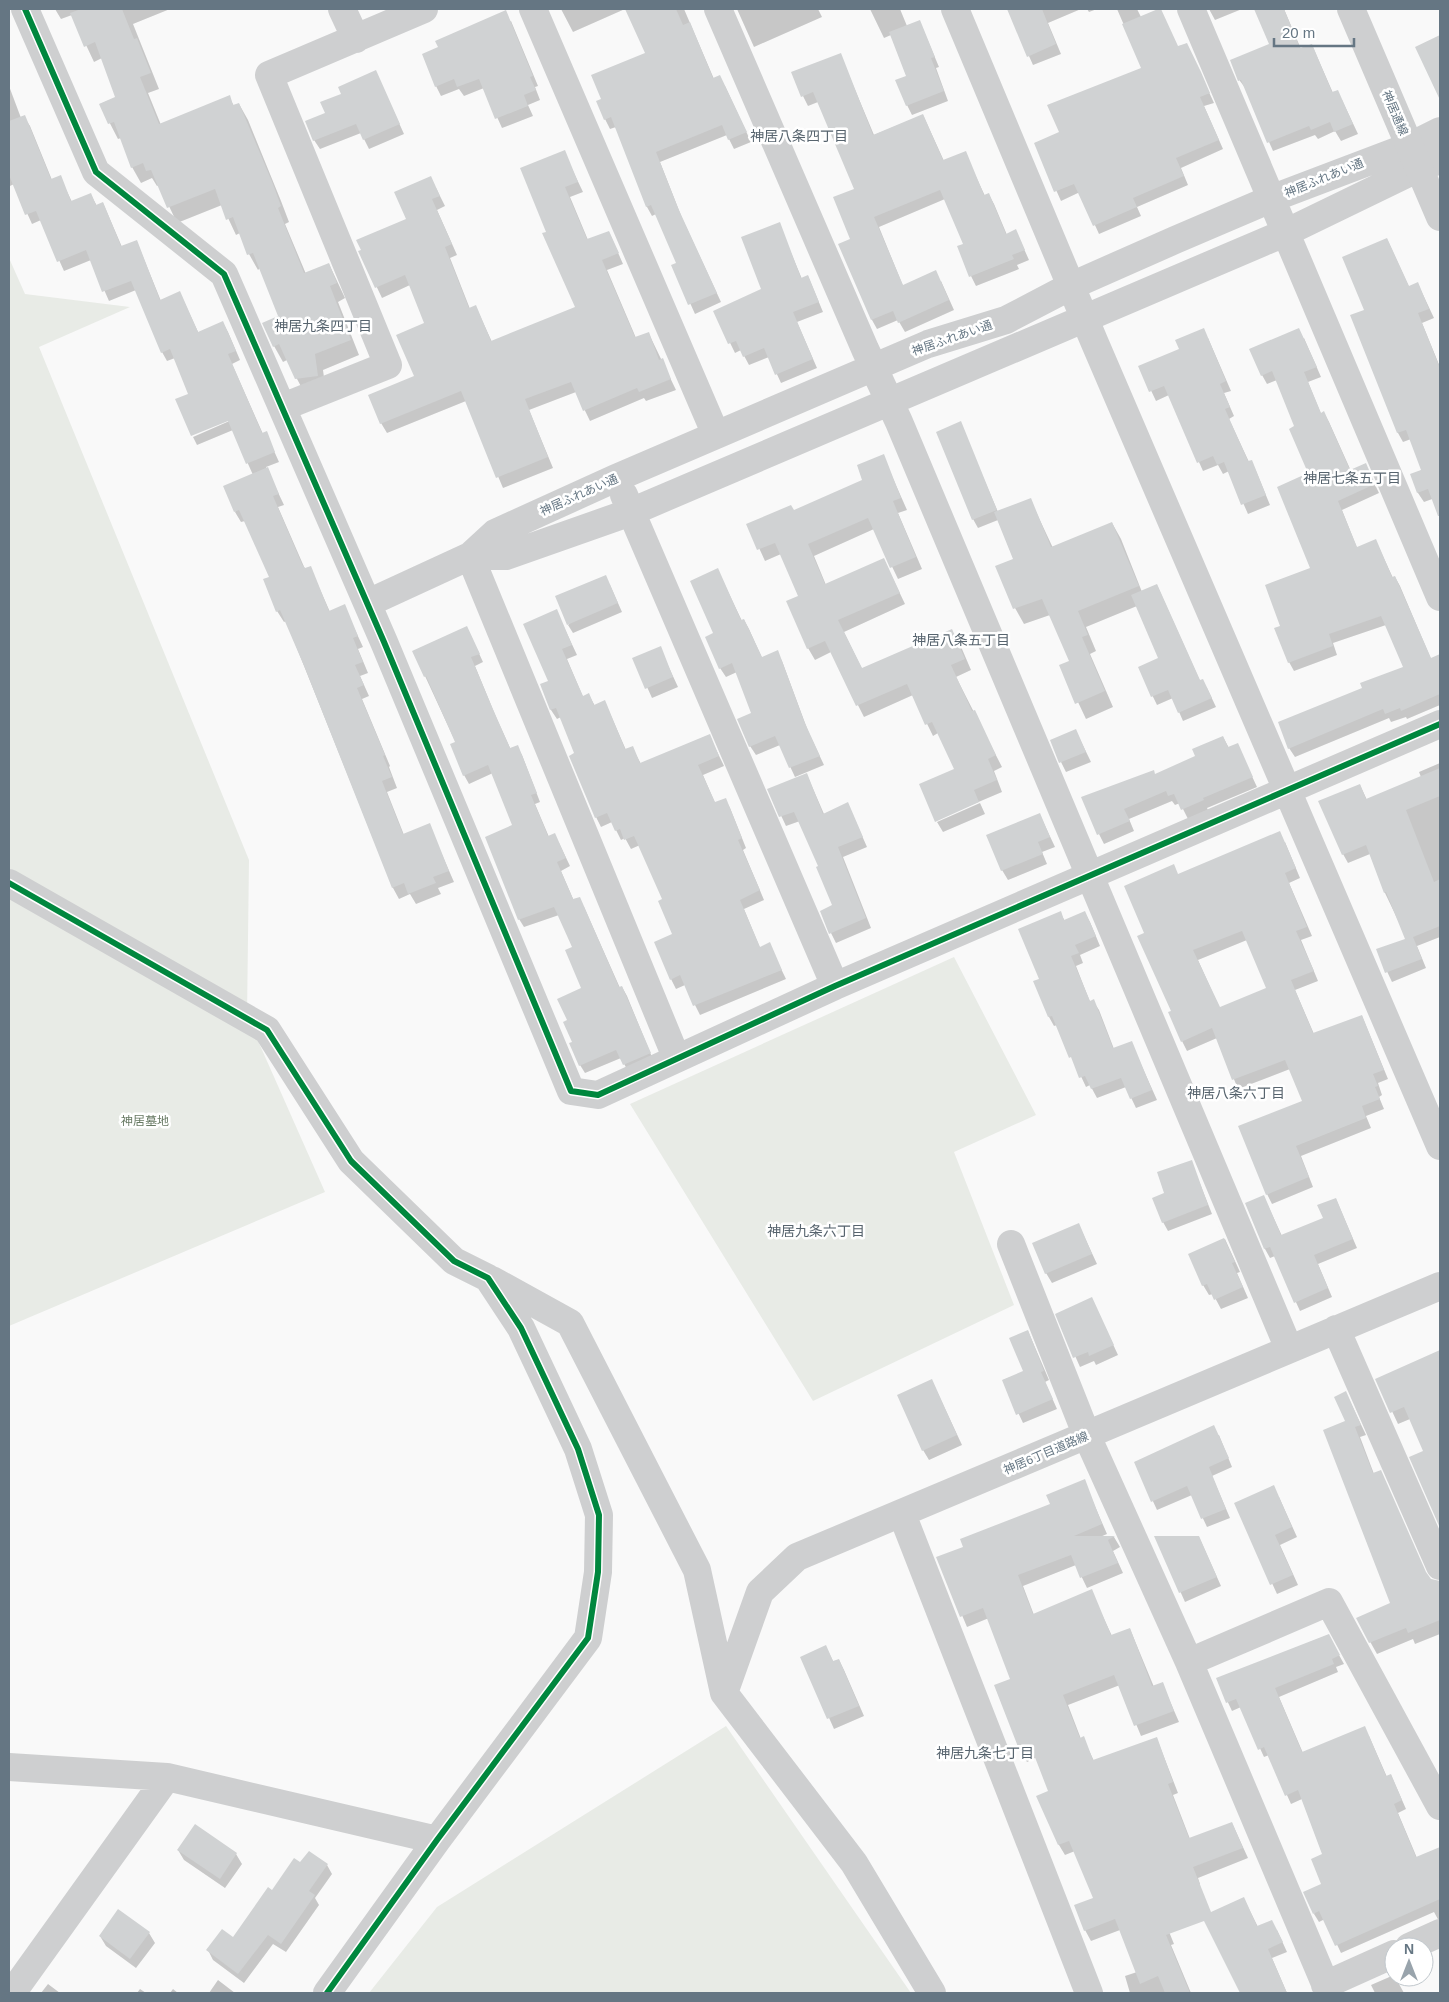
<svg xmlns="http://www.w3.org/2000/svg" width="1449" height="2002" font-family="Arial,'Noto Sans JP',sans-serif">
	<rect width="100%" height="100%" fill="#f9f9f9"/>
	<path fill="#e8ebe6" d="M9 258 25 294 130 307 39 347 249 860 247 1016 325 1192 9 1326Z
		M954 957 1036 1115 954 1152 1014 1305 813 1401 630 1104Z
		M726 1726 911 1993H369L437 1907Z"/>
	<path fill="#0003" fill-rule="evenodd" d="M55 9H170L133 24 159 89 148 93 161 125 229 97 234 106 239 104 248 120 281 201 289 222 285 224 306 274 329 264 345 298 338 302 359 355 323 370 326 392 305 394 287 360 283 362 274 346 280 316 260 268 258 270 249 254 240 233 236 235 222 205 177 223 159 185 157 186 152 178 141 183 132 167 121 138 118 139 100 104 117 97 102 58 94 62 72 15 61 19Z
		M561 9H625L573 32Z
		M627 9H684L714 79 725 86 751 142 734 149 727 135 660 162 682 218 721 302 695 314 673 265 678 263 656 214 652 216 647 207 616 127 610 129 605 119 603 100 647 53Z
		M737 9H818L822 17 754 47Z
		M870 9H900L907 26 920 22 939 67 936 68 948 101 912 115 907 105V77L891 35 884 38Z
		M1008 9H1081L1048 23 1061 54 1033 65Z
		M1087 9H1097L1089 12Z
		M1117 9H1137L1141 17 1160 9 1178 48 1191 53 1214 103 1204 106 1223 149 1181 168 1188 185 1137 207 1141 216 1099 234 1080 192 1061 201 1035 143 1061 133 1143 69Z
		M1209 9H1242L1215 20Z
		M1255 9H1284L1301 49 1312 45 1333 93 1342 100 1358 134 1341 141 1335 131 1318 139 1315 135 1273 151 1246 89 1240 81 1231 61 1271 45Z
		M511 21 538 86 535 87 540 100 528 105 533 116 502 128 484 88 464 96 459 89 441 96 436 86 440 48Z
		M840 54 874 135 923 115 944 161 965 153 985 196 989 195 994 204 1007 235 1016 231 1029 260 1017 265 1019 269 976 286 971 276 964 245 945 199 879 227 903 286 941 281 954 310 905 332 898 320 877 329 872 320 852 240 856 190 818 102 808 106 803 96Z
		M376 72 404 134 369 149 361 133 320 149 314 140 326 114 342 94Z
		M9 86 21 118 24 117 30 126 52 180 60 177 72 202 91 195 97 206 103 203 122 247 137 242 161 301 180 293 199 334 223 323 228 332 240 360 232 364 263 434 266 433 279 462 266 467 284 505 278 507 305 569 310 567 330 612 344 606 363 647 358 649 368 673 360 676 369 696 362 699 390 766 389 767 397 788 387 792 404 835 429 825 454 882 438 888 441 894 416 904 410 894 399 899 393 888 286 621 284 622 277 611 271 577 245 521 241 522 235 512 253 475 233 430 197 445 193 437 234 419 190 394 175 358 167 361 162 352 136 290 109 301 91 260 64 271 41 220 32 224 14 184 10 186 9 184Z
		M564 152 583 192 570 197 588 240 609 232 623 264 607 270 636 338 649 334 676 390 646 401 644 398 590 421 576 392 529 410 553 468 503 488 466 401 387 433 381 423 416 376 426 324 410 285 382 298 360 252 407 220 436 188 445 206 437 210 457 255 450 258 470 309 476 307 492 342 577 307 548 232Z
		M779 224 802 279 808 276 823 312 797 322 817 368 781 383 769 357 749 365 741 350 735 353 715 312 763 290Z
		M1387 239 1409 287 1418 284 1434 318 1422 323 1440 367V513L1435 498 1424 502 1418 493 1411 475 1422 470 1411 439 1403 442 1398 433 1352 316 1366 311Z
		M1208 338 1231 391 1224 393 1234 416 1229 419 1249 462H1251L1256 471 1270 505 1248 514 1229 471 1223 474 1218 465 1203 471 1169 395 1156 401 1140 367Z
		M1304 338 1321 377 1308 382 1321 414 1324 413 1329 422 1351 471 1365 464 1379 493 1342 510 1357 548 1376 541 1393 578 1395 577 1400 586 1431 659 1440 656V705L1407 719 1406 717 1391 722 1389 718 1295 757 1289 748 1404 668 1386 625 1333 643 1337 655 1294 671 1289 662 1281 627 1312 569 1310 474 1296 427 1277 380 1267 384 1262 375Z
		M960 423 998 512 1030 499 1053 548 1112 523 1121 539 1142 592 1157 585 1161 594 1200 681 1207 688 1216 707 1183 721 1173 698 1157 705 1139 668 1160 659 1137 606 1086 627 1096 651 1090 654 1113 707 1086 719 1061 666 1071 662 1050 615 1024 624 1015 608 1014 560 998 520 978 528 973 519Z
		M883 456 907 510 898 513 922 569 898 579 874 529 814 556 826 585 884 560 905 604 844 632 862 669 952 631 959 642 971 670 956 677 1002 767 994 771 1002 792 936 820 956 770 938 733 933 736 913 695 864 717 831 652 815 660 808 648 799 597 781 554 765 561 748 524 794 512 864 480Z
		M722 579 742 621 744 620 749 629 762 658 777 652 782 661 808 731 824 765 795 777 780 745 756 755 750 746 739 719 753 714 737 672 726 677 720 668 715 633Z
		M610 585 622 612 573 633 568 625Z
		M556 610 577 655 567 659 583 697 589 695 595 706 605 702 626 750 632 747 641 764 709 735 724 766 703 775 715 803 725 799 730 808 746 848 743 850 764 900 744 909 760 948 769 944 786 979 700 1015 685 985 676 989 671 979 673 935 664 900 640 845 631 849 625 838 621 840 612 822 601 827 596 817 576 754 561 717 557 719 551 710 549 681Z
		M471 636 483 662 475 666 496 717 511 750 517 747 522 755 540 802 535 804 549 837 559 843 570 866 561 871 574 901 584 907 620 988 622 987 627 996 654 1062 629 1073 621 1058 585 1073 580 1065 568 1021 582 989 573 948 559 915 524 927 519 919 514 826 493 773 469 784 464 775 456 743 425 676Z
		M660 648 678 687 652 698 634 658Z
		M1076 731 1091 762 1066 772 1061 762Z
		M1223 737 1229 748 1237 744 1257 787 1207 808 1208 810 1188 819 1180 803 1175 805 1172 801 1129 819 1134 831 1104 844 1099 834 1155 775 1197 757Z
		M1440 763V937L1417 946 1426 968 1392 982 1377 950 1407 939 1385 893 1370 854 1348 863 1343 854 1360 785 1367 800 1421 777 1419 772Z
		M807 775 824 814 848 804 867 847 843 857 871 928 836 943 831 933 834 906 820 866 800 821 786 826 769 790Z
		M980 803 985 814 943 832 937 822Z
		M1040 815 1055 847 1042 852 1047 864 1008 880 1002 870Z
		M1285 842 1300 878 1289 883 1312 936 1301 940 1318 981 1295 990 1314 1034 1362 1016 1388 1079 1378 1083 1382 1095 1379 1097 1384 1109 1366 1116 1371 1128 1301 1156 1313 1187 1272 1204 1267 1194 1304 1102 1290 1069 1238 1089 1217 1038 1187 1051 1182 1041 1146 934 1178 875ZM1247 940 1268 989 1220 1009 1198 960Z
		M1060 913 1065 921 1085 913 1090 922 1100 946 1080 955 1083 963 1076 966 1090 1002 1093 1001 1099 1010 1114 1049 1131 1042 1157 1100 1136 1108 1126 1087 1097 1098 1090 1085 1086 1087 1057 1025 1054 1026 1049 1017 1040 979Z
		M1191 1161 1212 1214 1168 1231 1163 1222 1165 1194Z
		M1264 1197 1282 1236 1324 1219 1336 1199 1357 1248 1318 1264 1332 1297 1300 1311 1275 1256 1270 1258 1265 1249 1246 1204Z
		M1079 1225 1097 1264 1052 1283 1046 1273Z
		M1225 1239 1240 1272 1237 1273 1248 1298 1221 1309 1213 1294 1209 1295 1203 1285 1190 1255Z
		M1092 1299 1118 1355 1096 1365 1094 1361 1080 1367 1057 1315Z
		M1028 1331 1049 1380 1045 1382 1057 1409 1023 1423 1003 1380 1024 1372Z
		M1440 1351V1490L1429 1495 1425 1452 1410 1419 1398 1424 1377 1379Z
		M932 1381 962 1445 929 1460 923 1450Z
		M1346 1393 1366 1435 1360 1437 1374 1474 1361 1523 1346 1422Z
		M1219 1435 1232 1467 1212 1476 1230 1518 1207 1527 1192 1495 1157 1510 1135 1462Z
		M1084 1481 1107 1534 1100 1537H1114L1120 1547 1113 1551 1123 1573 1087 1588 1076 1565 1023 1586 1034 1615 1091 1591 1112 1636 1130 1629 1154 1687 1162 1683 1179 1722 1141 1736 1120 1685 1068 1705 1081 1739 1083 1738 1094 1761 1157 1739 1178 1793 1173 1795 1190 1839 1232 1823 1248 1858 1198 1878 1200 1884 1157 1902 1174 1944 1171 1945 1191 1993H1130L1125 1976 1137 1972 1120 1930 1091 1941 1085 1930 1095 1899 1075 1851 1065 1855 1059 1845 1050 1791 1037 1757 1027 1762 1021 1752 995 1686 1012 1679 989 1618 967 1627 938 1558 965 1548 1052 1504Z
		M1279 1497 1297 1537 1280 1545 1298 1585 1277 1594 1235 1503Z
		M1407 1533 1428 1578 1440 1583V1634L1415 1644 1413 1639 1377 1654 1358 1620 1392 1604Z
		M1156 1537H1199L1221 1586 1185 1602Z
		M1328 1635 1344 1664 1336 1667 1338 1672 1279 1697 1303 1753 1369 1736 1387 1777 1391 1775 1406 1809 1398 1813 1417 1858 1436 1850 1440 1858V1923L1434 1912 1341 1953 1325 1919 1319 1922 1314 1914 1323 1884V1855L1302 1799 1291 1804 1269 1755 1264 1757 1241 1707 1232 1711 1217 1679Z
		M826 1647 834 1663 839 1660 844 1670 864 1716 834 1729 802 1657Z
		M178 1850 236 1854 242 1864 225 1888 184 1860Z
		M301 1864 327 1865 332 1874 315 1898 319 1905 286 1952 273 1944 244 1983 213 1960 208 1950 233 1939 272 1891Z
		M1244 1899 1258 1927 1277 1930 1287 1952 1272 1958 1287 1993H1265Z
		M149 1933 155 1943 136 1968 106 1946 100 1936Z
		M1394 1975 1404 1993H1375L1371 1985Z
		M218 1980 235 1993H209Z
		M48 1984 60 1993H41Z
		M140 1989 146 1993H137Z
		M173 1989 178 1993H170Z"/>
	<path fill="#d0d2d3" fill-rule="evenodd" d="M81 9H122L134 39 137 38 151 73 140 77 159 124 230 95 233 105 239 103 273 184 281 206 278 208 304 273 329 263 337 283 330 286 351 340 315 354 318 376 295 379 279 344 273 347 262 323 278 316 253 253 247 255 233 217 226 220 215 189 167 208 151 170 146 171 143 163 131 168 114 122 108 124 99 104 115 97 95 42 84 47 70 13Z
		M625 9H676L683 25 690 22 713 78 720 75 747 132 728 140 722 125 656 152 678 208 717 293 688 305 671 265 676 263 651 205 646 207 611 117 604 120 596 101 601 99 591 75 645 53Z
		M1007 9H1042L1056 44 1027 57Z
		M1158 9H1161L1178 46 1187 43 1201 72 1210 93 1200 97 1219 140 1176 158 1184 176 1133 198 1137 207 1093 226 1074 184 1054 192 1034 143 1059 132 1047 105 1141 68 1122 24Z
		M1254 9H1284L1300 48 1312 44 1332 92 1338 90 1353 124 1334 132 1330 122 1311 130 1309 126 1267 143 1241 80 1238 81 1230 60 1269 44Z
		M506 10 533 76 530 77 536 90 524 95 528 106 495 119 479 79 457 87 454 79 435 87 422 54 438 47 435 41Z
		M920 20 935 57 931 58 944 91 906 106 895 80 906 76 889 32Z
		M1440 35V100L1415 47Z
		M841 53 873 135 923 114 943 160 966 151 984 195 989 193 1006 234 1016 229 1025 250 1012 255 1014 259 969 277 957 246 963 244 940 190 874 217 903 285 936 270 949 300 898 323 893 311 871 320 838 244 850 239 833 197 854 189 813 92 801 97 791 72Z
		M376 70 400 124 363 140 356 124 313 141 305 121 325 113 320 102 341 94 338 87Z
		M25 115 51 179 61 175 71 201 91 193 96 205 103 202 121 246 137 240 160 300 180 291 198 332 223 321 236 351 228 354 262 433 267 431 275 452 246 464 228 421 191 436 175 399 188 394 170 349 161 353 131 281 102 292 86 250 57 262 36 211 25 215 9 175V121Z
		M565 150 578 182 565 187 587 239 609 231 619 253 602 260 635 337 649 332 659 360 663 358 671 379 639 392 637 388 583 411 571 382 525 399 548 457 496 478 461 391 380 424 368 395 414 376 396 335 424 323 405 275 375 288 358 251 361 250 356 240 406 219 394 192 431 176 440 196 432 199 452 244 445 247 469 308 476 305 491 341 575 307 542 233 546 232 520 168Z
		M780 222 801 278 808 275 819 302 793 312 813 359 775 375 764 348 743 357 736 341 728 344 713 311 761 289 741 237Z
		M1387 238 1409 286 1418 282 1429 309 1418 313 1440 368V516H1438L1428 489 1417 493 1410 474 1421 470 1406 430 1397 433 1350 315 1364 310 1342 257Z
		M1204 328 1226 381 1220 384 1230 407 1225 409 1248 461 1252 460 1266 495 1241 505 1224 462 1217 465 1213 456 1197 463 1164 386 1149 392 1138 366 1179 349 1175 340Z
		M1299 328 1317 367 1304 372 1321 413 1324 411 1350 470 1366 463 1375 484 1338 501 1357 547 1376 539 1392 577 1395 576 1431 658 1440 654V694L1401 711 1400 708 1385 714 1383 709 1288 749 1278 722 1362 688 1360 683 1403 667 1381 616 1329 634 1333 646 1288 663 1274 628 1280 626 1265 585 1310 568 1277 487 1308 473 1289 429 1294 426 1272 371 1261 376 1249 349Z
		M961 421 997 510 972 520 936 432Z
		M884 454 901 498 893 501 916 557 890 568 868 518 808 544 825 584 884 558 900 593 838 620 862 668 952 629 965 659 951 665 972 711 975 710 996 755 988 759 997 780 974 790 979 802 935 822 919 784 954 769 932 722 925 725 907 684 856 706 825 641 807 649 786 601 798 596 775 543 757 550 746 524 791 505 794 510 862 480 857 465Z
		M268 467 279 494 273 496 302 564 305 568 311 566 329 611 345 604 358 636 353 638 363 662 355 665 364 685 357 688 385 755 383 756 392 777 382 781 403 834 430 823 449 871 433 877 436 883 408 894 404 883 392 888 305 668 280 610 276 612 263 579 269 577 239 510 234 512 223 486Z
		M1031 498 1051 547 1112 522 1139 586 1078 611 1088 635 1082 637 1105 691 1075 704 1059 665 1069 661 1042 599 1013 609 995 566 1013 559 994 512Z
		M718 568 741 620 744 619 762 657 778 650 804 721 820 756 789 768 775 736 749 747 737 719 751 713 732 663 719 669 705 637 713 633 690 581Z
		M606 575 618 603 567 625 555 596Z
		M1157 584 1200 680 1203 679 1212 698 1178 713 1168 690 1151 697 1138 667 1158 658 1131 595Z
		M557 609 572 645 562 649 583 696 589 693 594 705 605 700 625 749 633 746 640 763 710 734 719 756 698 765 715 802 726 798 742 838 738 840 760 890 740 900 760 947 770 942 782 970 693 1006 680 975 670 980 654 942 672 934 658 901 662 899 634 836 624 840 620 829 615 831 607 813 595 818 569 756 574 753 556 708 550 710 540 684 548 681 523 624Z
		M467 626 480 654 471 657 492 707 510 748 518 745 537 793 531 795 548 836 555 833 566 858 557 862 573 899 580 897 619 987 622 986 651 1053 623 1065 616 1050 579 1066 569 1043 572 1042 563 1022 567 1020 557 999 581 988 565 950 572 947 554 907 518 920 485 837 512 825 488 765 463 776 450 744 455 742 426 676 424 677 412 651Z
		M661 646 673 677 645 689 632 658Z
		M1076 729 1086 752 1059 763 1050 740Z
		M1223 736 1228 747 1238 743 1253 777 1203 798 1204 800 1181 810 1174 794 1168 796 1166 791 1124 809 1130 821 1097 835 1081 797 1154 770 1155 774 1195 756 1192 749Z
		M1440 768V796L1406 810 1434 882 1440 879V926L1413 937 1422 959 1385 973 1376 949 1405 939 1386 892 1384 893 1366 845 1342 855 1318 801 1360 784 1366 799Z
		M807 773 823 814 848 802 863 837 838 847 866 918 829 934 820 911 832 905 816 867 818 866 794 812 779 817 767 789Z
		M1040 813 1050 837 1038 842 1043 854 1001 871 986 835Z
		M1280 831 1296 868 1285 873 1307 927 1296 931 1314 971 1291 980 1313 1033 1362 1015 1384 1070 1373 1074 1378 1086 1375 1087 1380 1099 1362 1106 1366 1118 1296 1146 1309 1177 1266 1195 1238 1126 1302 1101 1285 1060 1232 1080 1212 1028 1181 1042 1168 1012 1171 1011 1137 936 1144 933 1124 886 1174 864 1178 874ZM1242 931 1266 988 1220 1007 1193 950Z
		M1061 911 1064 920 1085 911 1096 936 1075 945 1079 953 1071 956 1090 1001 1094 999 1113 1048 1132 1041 1152 1090 1130 1099 1121 1078 1091 1089 1085 1076 1079 1078 1071 1057 1069 1058 1052 1016 1048 1017 1033 981 1039 979 1018 929Z
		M1192 1160 1208 1205 1162 1223 1152 1198 1164 1193 1157 1172Z
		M1264 1195 1281 1235 1323 1218 1317 1205 1336 1198 1353 1239 1314 1255 1328 1288 1294 1303 1270 1247 1264 1249 1245 1203Z
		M1214 1216 1235 1262 1232 1263 1243 1287 1214 1300 1207 1284 1202 1286 1188 1254 1224 1238Z
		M1079 1223 1092 1254 1045 1274 1032 1243Z
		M1092 1297 1114 1345 1089 1356 1088 1352 1073 1358 1055 1314Z
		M1028 1330 1044 1371 1041 1372 1053 1399 1016 1415 1002 1380 1023 1371 1009 1338Z
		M1440 1350V1528L1409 1457 1423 1451 1404 1407 1390 1413 1375 1379Z
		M932 1379 957 1435 922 1451 897 1395Z
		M1346 1391 1361 1425 1355 1427 1373 1473 1381 1470 1426 1572 1431 1579 1440 1581V1620L1408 1633 1406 1628 1369 1643 1356 1618 1390 1603 1323 1430 1345 1421 1334 1397Z
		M1214 1425 1229 1458 1209 1467 1226 1509 1201 1519 1187 1486 1151 1502 1134 1462Z
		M1085 1479 1102 1524 1074 1536H1115L1108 1540 1118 1563 1080 1578 1071 1555 1018 1575 1033 1614 1092 1589 1111 1635 1130 1628 1152 1686 1163 1682 1174 1711 1134 1726 1114 1675 1063 1695 1080 1738 1084 1736 1093 1760 1157 1737 1173 1782 1168 1784 1189 1838 1232 1822 1243 1848 1193 1867 1211 1912 1244 1897 1257 1926 1272 1920 1283 1942 1268 1949 1287 1993H1240L1204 1921 1166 1935 1190 1993H1165L1158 1976 1140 1984 1115 1919 1084 1931 1074 1905 1093 1898 1069 1841 1058 1845 1036 1796 1048 1791 1031 1747 1020 1752 994 1685 1010 1679 983 1608 960 1617 936 1557 963 1547 960 1539 1050 1504 1046 1495Z
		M1274 1485 1292 1527 1275 1535 1293 1575 1270 1585 1234 1503Z
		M1154 1536H1199L1217 1577 1179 1593Z
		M1329 1634 1340 1655 1332 1659 1334 1664 1275 1688 1302 1752 1365 1726 1386 1776 1391 1774 1402 1800 1394 1804 1416 1857 1440 1847V1899L1335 1946 1319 1911 1313 1914 1303 1892 1321 1884 1311 1859 1322 1854 1298 1790 1285 1796 1264 1747 1258 1750 1236 1699 1226 1703 1216 1678Z
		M826 1645 833 1661 839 1659 859 1706 827 1719 800 1657Z
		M195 1824 237 1853 220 1879 177 1850Z
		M309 1851 328 1864 309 1891 315 1895 281 1944 268 1935 238 1974 206 1950 222 1929 233 1937 268 1887 272 1890 294 1858 300 1862Z
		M118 1909 150 1932 130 1959 99 1936Z"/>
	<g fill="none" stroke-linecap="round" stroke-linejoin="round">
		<path stroke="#cecfd0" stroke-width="28" d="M25 9 96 172 224 274 384 642 571 1091 598 1095 835 986 1440 724
			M342 9 356 39
			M533 9 716 435
			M718 9 865 349 899 422 1289 1349
			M955 9 1094 341 1440 1146
			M1191 9 1440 597
			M283 407 388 365 269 75 424 9
			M624 495 835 986
			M470 556H506L631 512 1287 232 1419 168 1440 160
			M470 556 676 1057
			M368 603 470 556 495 533 616 478 928 344 1006 320 1071 286 1175 240 1273 198 1410 146 1440 131
			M9 883 267 1030 351 1161 454 1261 488 1278 521 1328 578 1449 599 1515 598 1572 588 1638 437 1840 327 1993
			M1011 1244 1087 1436 1189 1662 1329 1993
			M492 1280 570 1323 697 1570 724 1693 854 1863 932 1993
			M1336 1329 1440 1566
			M902 1514 1089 1993
			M1189 1662 1329 1602 1440 1806
			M724 1693 760 1592 797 1557 1440 1286
			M9 1767 167 1777 437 1840
			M1409 1947 1440 1933
			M1325 1985 1394 1954
			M12 1993 167 1777"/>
		<path stroke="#cecfd0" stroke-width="28" d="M1351 9 1440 217"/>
		<defs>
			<path id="cycleway" d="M25 9 96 172 224 274 384 642 571 1091 598 1095 835 986 1440 724
				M9 883 267 1030 351 1161 454 1261 488 1278 521 1328 578 1449 599 1515 598 1572 588 1638 437 1840 327 1993"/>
		</defs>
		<use href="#cycleway" stroke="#fff" stroke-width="9"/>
		<use href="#cycleway" stroke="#00873e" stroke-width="6"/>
	</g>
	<g text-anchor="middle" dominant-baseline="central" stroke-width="5" stroke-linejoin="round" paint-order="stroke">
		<g font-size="12" fill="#657683" stroke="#fff">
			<text transform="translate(1395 113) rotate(67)">神居通線</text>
			<text transform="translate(1324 178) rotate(-22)">神居ふれあい通</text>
			<text transform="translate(952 338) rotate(-19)">神居ふれあい通</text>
			<text transform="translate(579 495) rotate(-24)">神居ふれあい通</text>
			<text transform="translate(1046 1453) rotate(-23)">神居6丁目道路線</text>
		</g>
		<g font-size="12" fill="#687a64" stroke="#fff">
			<text x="145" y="1121">神居墓地</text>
		</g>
		<g font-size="14" fill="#57646e" stroke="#fff">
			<text x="799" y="136">神居八条四丁目</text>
			<text x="323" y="326">神居九条四丁目</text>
			<text x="1352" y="478">神居七条五丁目</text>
			<text x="961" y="640">神居八条五丁目</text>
			<text x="1236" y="1093">神居八条六丁目</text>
			<text x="816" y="1231">神居九条六丁目</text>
			<text x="985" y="1753">神居九条七丁目</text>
		</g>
	</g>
	<rect width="1449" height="2002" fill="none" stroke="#657683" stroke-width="20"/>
	<g transform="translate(1409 1962)"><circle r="24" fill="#ffffff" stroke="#c1c8cd"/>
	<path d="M0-4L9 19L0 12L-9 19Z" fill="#99a4ac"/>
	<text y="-8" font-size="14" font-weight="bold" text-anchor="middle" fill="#657683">N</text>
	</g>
	<path d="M1274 38v8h80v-8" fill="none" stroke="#657683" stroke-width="2.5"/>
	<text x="1282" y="38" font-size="15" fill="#657683" stroke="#ffffff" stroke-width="4" paint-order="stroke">20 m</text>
</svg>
